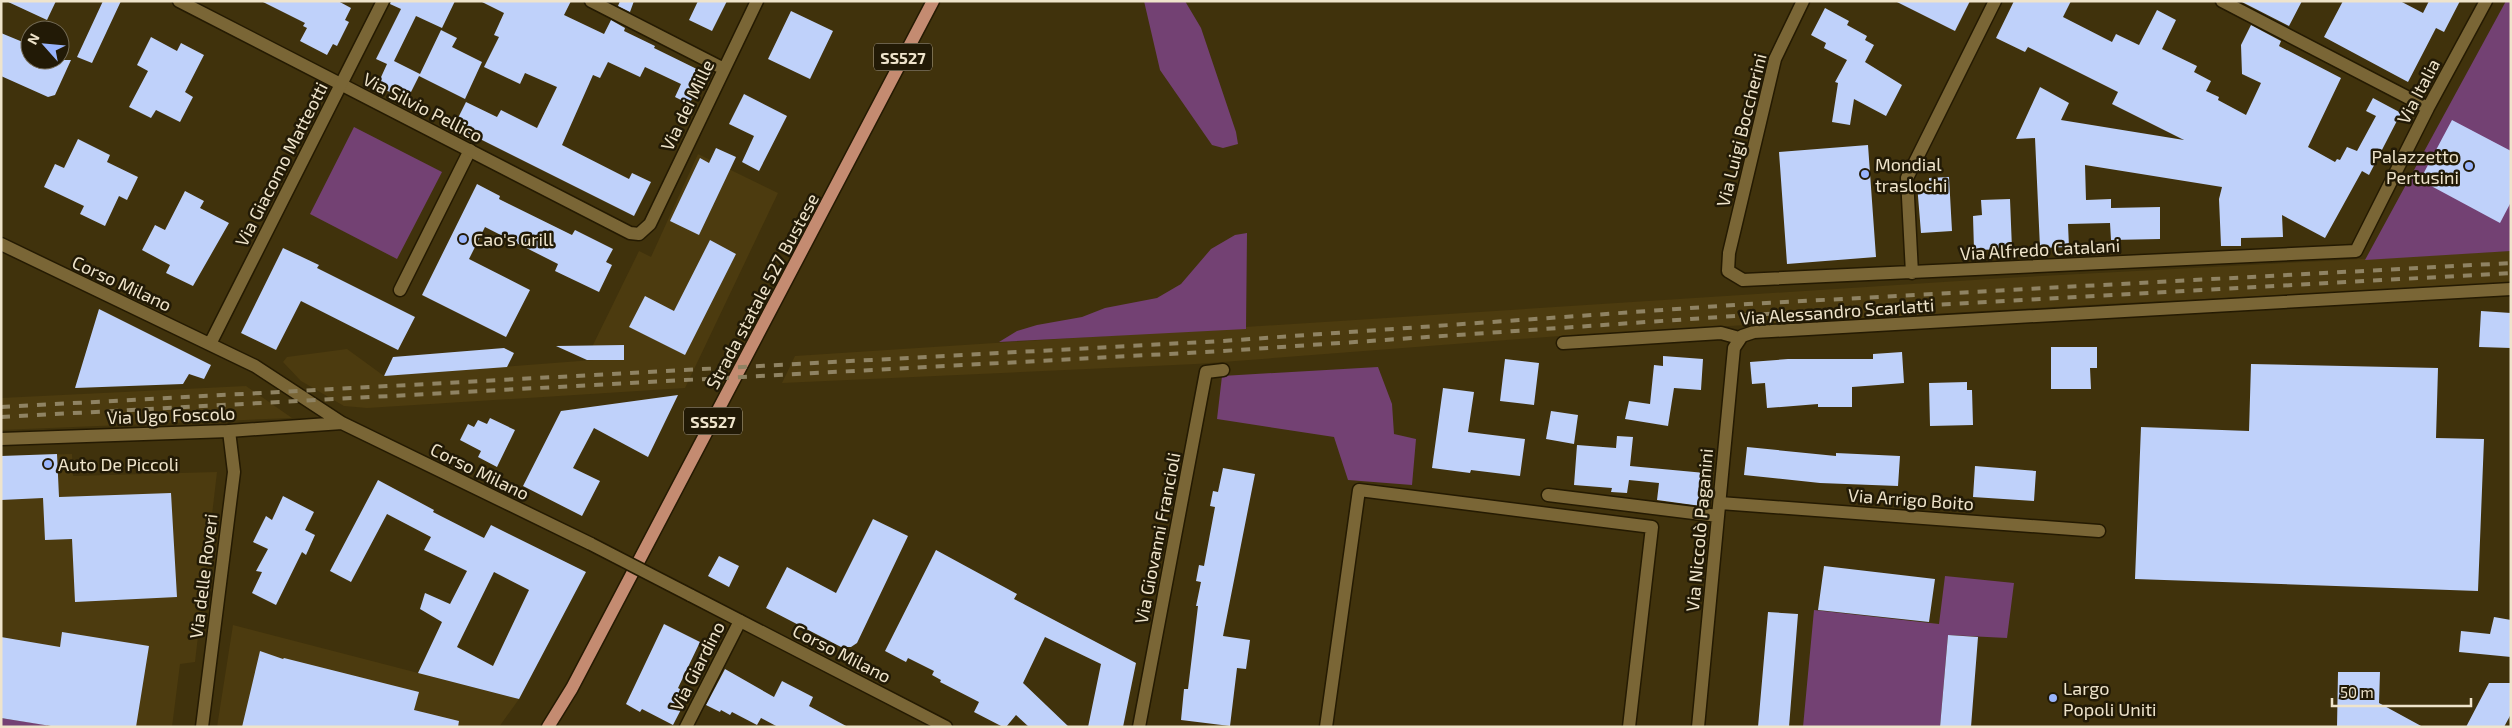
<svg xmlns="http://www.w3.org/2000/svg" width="2512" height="728" font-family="'Exo 2',sans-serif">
	<rect width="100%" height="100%" fill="#40320c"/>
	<path fill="#4c3b0f" d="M698 154 778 193 685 388 367 408 344 406 301 381 283 362 287 357 347 349 384 376 593 360V345L639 251 651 257Z
		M2511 251V284L2104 304 1560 336 1196 364 782 383 795 356 2005 278Z
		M246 386 292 418 1 430V398Z
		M72 454 73 476 217 472 195 662 180 664 172 727H47L1 718V456Z
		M233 625 519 699 499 727H217Z"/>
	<path fill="#734173" d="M1144 1H1185L1201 28 1236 132 1238 144 1223 148 1212 145 1160 70Z
		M2506 1 2511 2V251L2365 260Z
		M354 127 442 172 397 259 310 214Z
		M1247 233 1246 329 999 342 1017 331 1037 325 1082 317 1105 308 1157 298 1181 284 1211 249 1235 235Z
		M1378 367 1392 404 1394 434 1416 439 1412 485 1348 480 1334 437 1217 419 1222 376Z
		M1945 576 2014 583 2007 638 1948 635 1940 727H1803L1814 610 1939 624Z
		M1 718 47 725V727H1Z"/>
	<path fill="#bfd1fa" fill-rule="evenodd" d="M6 1H56L47 20Z
		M103 1H121L92 63 77 57Z
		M261 1H338L351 8 345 20 349 22 337 46 333 44 327 55 300 41 307 28 303 26 305 23Z
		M391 1H455L442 28 416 16 394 61 420 74 441 30 457 38 452 47 482 62 465 99 419 76 407 100 377 86 387 64 376 59 401 9 390 4Z
		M480 1H571L564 15 604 34 611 20 625 28 624 31 655 46 654 48 707 74 689 104 675 97 681 84 645 67 640 77 608 62 600 78 593 75 562 145 629 179 632 173 651 182 634 216 454 126 466 102 497 117 501 110 537 128 557 87 525 73 520 84 484 67 499 37 494 35 504 13Z
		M620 1H634L630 12 618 6Z
		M698 1H727L712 31 689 20Z
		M1895 1H1970L1955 31Z
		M2014 1H2071L2063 17 2112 42 2116 34 2139 45 2157 10 2176 20 2162 49 2197 66 2194 72 2211 81 2206 91 2219 97 2218 100 2246 115 2261 83 2242 74 2241 45 2251 25 2281 41 2279 46 2341 78 2308 147 2335 162 2337 159 2340 160 2347 147 2357 151 2376 116 2366 111 2373 98 2401 113 2369 175 2362 171 2325 238 2282 215 2283 237 2241 238V246H2221L2219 199 2222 187 2085 165 2086 200 2111 199V208L2160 207V239L2111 240 2110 223 2068 224 2069 247 2040 248 2035 138 2016 139 2040 87 2069 103 2061 120 2184 140 2112 104 2118 92 2028 47 2025 52 1996 38Z
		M2240 1H2302L2289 26Z
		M2343 1H2400L2423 13 2429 1H2460L2444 32 2436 28 2408 82 2324 37Z
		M1825 8 1849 21 1847 25 1867 36 1865 40 1874 45 1865 62 1902 85 1886 116 1854 99 1850 125 1832 122 1838 83 1835 82 1847 60 1824 48 1826 43 1811 35Z
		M791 11 833 31 810 79 768 59Z
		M1 33 30 45V60H71L55 95 48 97 1 76Z
		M151 37 177 51 181 43 204 55 185 92 193 97 180 122 156 110 151 118 129 107 148 71 137 65Z
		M744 94 787 116 759 171 742 162 754 136 729 124Z
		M2452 120 2511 151V202L2500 223 2420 180Z
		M78 139 110 155 107 162 138 177 127 200 119 196 105 226 80 214 84 206 44 187 55 164 64 168Z
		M1868 145 1876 257 1787 264 1779 152Z
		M716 148 736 157 699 235 670 221 700 158 709 163Z
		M1949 177 1952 231 1921 233 1917 184 1929 183V178Z
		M477 184 500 196 499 199 572 235 575 230 613 249 606 262 612 265 599 292 555 271 558 264 485 227 469 259 530 290 506 337 422 295Z
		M185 191 204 201 200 208 229 223 193 286 166 273 170 265 142 250 155 225 165 230Z
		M2010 199 2012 249 1974 250 1973 216 1982 215 1981 200Z
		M710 240 736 254 685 355 629 327 645 296 674 311Z
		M283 248 319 265 317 268 415 317 398 350 301 301 276 350 241 333Z
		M99 309 211 365 204 379 189 374 183 384 75 388Z
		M2481 311 2511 313V348L2479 347Z
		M624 345V360H587L556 346Z
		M2051 347H2097V368H2090L2091 389H2051Z
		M504 348 514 353 507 367 384 376 393 357Z
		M1902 352 1904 383 1852 387V407H1818V404L1767 408 1765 383 1752 384 1750 362 1788 359H1873V354Z
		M1663 356 1703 359 1701 390 1674 388 1668 426 1625 419 1629 401 1650 404 1654 365 1663 366Z
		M1505 359 1539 363 1534 405 1500 401Z
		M2251 364 2438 368 2436 438 2484 439 2478 591 2135 579 2141 427 2249 431Z
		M1967 382V390H1972L1973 425 1930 426 1929 383Z
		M1443 388 1474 392 1468 432 1525 439 1520 476 1471 470 1470 473 1432 468Z
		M678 395 648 457 594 428 573 468 600 481 582 516 523 486 561 411Z
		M1551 411 1578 415 1574 444 1546 439Z
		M490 418 515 430 497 467 478 457 481 451 460 440 468 424 474 427 478 420 487 424Z
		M1617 436 1633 437 1630 466 1705 473 1701 506 1657 500 1659 483 1629 480 1627 493 1611 492 1612 488 1574 485 1577 445 1616 448Z
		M1747 447 1836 456V453L1900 456 1898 486 1820 483 1744 475Z
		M57 454 59 497 171 493 177 597 75 602 72 539 45 540 43 498 1 500V456Z
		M1975 466 2036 471 2034 501 1973 497Z
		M1223 468 1255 474 1223 636 1250 640 1246 669 1237 668 1230 726 1181 720 1184 689H1188L1198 606H1196L1201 582 1196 581 1199 565 1204 566 1215 507 1210 506 1213 491 1218 492Z
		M378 480 434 510 433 512 484 538 491 525 586 572 519 699 418 673 442 622 420 609 425 593 450 604 467 571 424 550 431 537 387 514 351 582 330 571ZM494 572 529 590 493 666 457 647Z
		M283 496 314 512 305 530 315 535 306 555 302 552 276 605 252 593 262 572 256 571 268 549 253 542 266 516 272 520Z
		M873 519 908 536 857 643 851 647H841L766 608 787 567 836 593Z
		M936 550 1017 594 1014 599 1136 663 1123 727H1088L1101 664 1045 637 1023 683 1069 727H1029L1016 715 1006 727H1003L974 712 979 702 940 682 941 680 932 675 934 671 908 658 906 662 885 651Z
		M719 556 739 566 729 587 708 576Z
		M1824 566 1935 579 1929 622 1818 610Z
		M1768 612 1798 614 1789 727H1758Z
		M2494 617 2511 620V657L2459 652 2461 631 2490 634Z
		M664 624 700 642 678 688 689 694 673 725 642 709 640 712 626 704Z
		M62 632 149 646 136 727H57L1 718V637L60 647Z
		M1948 635 1978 637 1971 727H1940Z
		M260 651 283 659 284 658 419 692 414 710 459 721 458 727H242Z
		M725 669 774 697 782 681 813 697 809 706 848 727H778L761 718 757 725 732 712 730 715 721 710 720 712 706 705Z
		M2338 672H2380L2379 703 2423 727H2337Z
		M2489 683H2511V714L2504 727H2466Z"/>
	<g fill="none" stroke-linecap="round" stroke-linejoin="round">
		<defs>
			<path id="pedestrian" d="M400 290 470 150
				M1326 727 1359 490 1652 527 1629 727"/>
			<path id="minor" d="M179 1 630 233 639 234 650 224 757 1
				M591 1 724 69
				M1803 1 1775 59 1729 253 1728 271 1743 280 2356 251 2428 108 2486 1
				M2222 1 2428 108
				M1912 273 1907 178 1995 1
				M1563 343 1721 333 1739 338
				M1548 495 1718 516
				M1720 503 2099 531
				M202 727 234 472 229 431
				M686 727 740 621
				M1139 727 1206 372 1223 370
				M1698 727 1734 348 1742 336 1754 332 2511 289"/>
			<path id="tertiary" d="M1 244 255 366 342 423 591 544
				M210 344 383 1
				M1 439 229 431 342 423
				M690 595 946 727"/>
			<path id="primary" d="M548 727 572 688 933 1"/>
		</defs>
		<use href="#pedestrian" stroke="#241a02" stroke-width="15"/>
		<use href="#minor" stroke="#241a02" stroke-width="15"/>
		<use href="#tertiary" stroke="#241a02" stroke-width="15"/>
		<use href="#primary" stroke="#241a02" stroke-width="15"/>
		<use href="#pedestrian" stroke="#7a6636" stroke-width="12"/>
		<use href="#minor" stroke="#7a6636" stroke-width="12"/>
		<use href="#tertiary" stroke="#7a6636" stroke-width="12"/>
		<use href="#primary" stroke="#c48b71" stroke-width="12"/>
		<path stroke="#8f8363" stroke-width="4" stroke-dasharray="9 9" stroke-linecap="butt" d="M1 407 1222 341 1748 304 2511 263
			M1 417 1223 351 1749 315 2511 273"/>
		<defs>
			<path id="tertiary-bridge" d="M591 544 690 595"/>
		</defs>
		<use href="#tertiary-bridge" stroke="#241a02" stroke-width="15" stroke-linecap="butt"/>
		<use href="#tertiary-bridge" stroke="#7a6636" stroke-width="12"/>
	</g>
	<g fill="#99b5fd" stroke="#221a06" stroke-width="2">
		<circle cx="2469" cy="166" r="5"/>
		<circle cx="1865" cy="174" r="5"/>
		<circle cx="463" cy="239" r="5"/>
		<circle cx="48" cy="464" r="5"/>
		<circle cx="2053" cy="698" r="5"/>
	</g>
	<g text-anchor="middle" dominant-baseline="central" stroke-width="5" stroke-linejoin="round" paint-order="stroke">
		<g fill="#221a06" stroke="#b2a790" stroke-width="1">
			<rect x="874" y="43.5" width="58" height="27" rx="4"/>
			<rect x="684" y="407.5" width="58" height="27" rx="4"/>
		</g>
		<g font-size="16" font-weight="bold" fill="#efe4cb">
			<text x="903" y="57">SS527</text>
			<text x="713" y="421">SS527</text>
		</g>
		<g font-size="18" fill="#efe4cb" stroke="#221a06">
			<text transform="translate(2418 91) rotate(-62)">Via Italia</text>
			<text transform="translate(687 105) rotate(-64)">Via dei Mille</text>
			<text transform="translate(423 107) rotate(27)">Via Silvio Pellico</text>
			<text transform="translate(1741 130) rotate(-76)">Via Luigi Boccherini</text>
			<text transform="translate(281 164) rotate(-63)">Via Giacomo Matteotti</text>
			<text transform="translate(2040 249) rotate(-3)">Via Alfredo Catalani</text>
			<text transform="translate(122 283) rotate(25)">Corso Milano</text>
			<text transform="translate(762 291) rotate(-62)">Strada statale 527 Bustese</text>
			<text transform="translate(1837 311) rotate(-4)">Via Alessandro Scarlatti</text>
			<text transform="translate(171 415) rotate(-2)">Via Ugo Foscolo</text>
			<text transform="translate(480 471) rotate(26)">Corso Milano</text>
			<text transform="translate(1911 499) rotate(4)">Via Arrigo Boito</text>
			<text transform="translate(1699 530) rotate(-85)">Via Niccolò Paganini</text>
			<text transform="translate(1157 538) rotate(-79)">Via Giovanni Francioli</text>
			<text transform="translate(203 576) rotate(-83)">Via delle Roveri</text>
			<text transform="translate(842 653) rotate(27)">Corso Milano</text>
			<text transform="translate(697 666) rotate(-63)">Via Giardino</text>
		</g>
		<g font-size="18" fill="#efe4cb" stroke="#221a06" text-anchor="start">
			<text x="2459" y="156" text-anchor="end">Palazzetto<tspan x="2459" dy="21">Pertusini</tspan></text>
			<text x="1875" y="164">Mondial<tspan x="1875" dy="21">traslochi</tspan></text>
			<text x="473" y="239">Cao's Grill</text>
			<text x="58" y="464">Auto De Piccoli</text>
			<text x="2063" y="688">Largo<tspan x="2063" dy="21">Popoli Uniti</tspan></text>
		</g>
	</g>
	<rect width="2512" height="728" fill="none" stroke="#efe4cb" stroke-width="5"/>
	<g transform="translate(45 45) rotate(297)"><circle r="24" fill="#221a06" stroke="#746b55"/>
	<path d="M0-4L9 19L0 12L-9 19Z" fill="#99b5fd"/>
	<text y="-8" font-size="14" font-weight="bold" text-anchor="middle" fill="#efe4cb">N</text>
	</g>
	<path d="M2332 698v8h139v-8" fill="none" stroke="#efe4cb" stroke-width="2.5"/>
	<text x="2340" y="698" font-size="15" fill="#efe4cb" stroke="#221a06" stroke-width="4" paint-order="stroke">50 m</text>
</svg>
